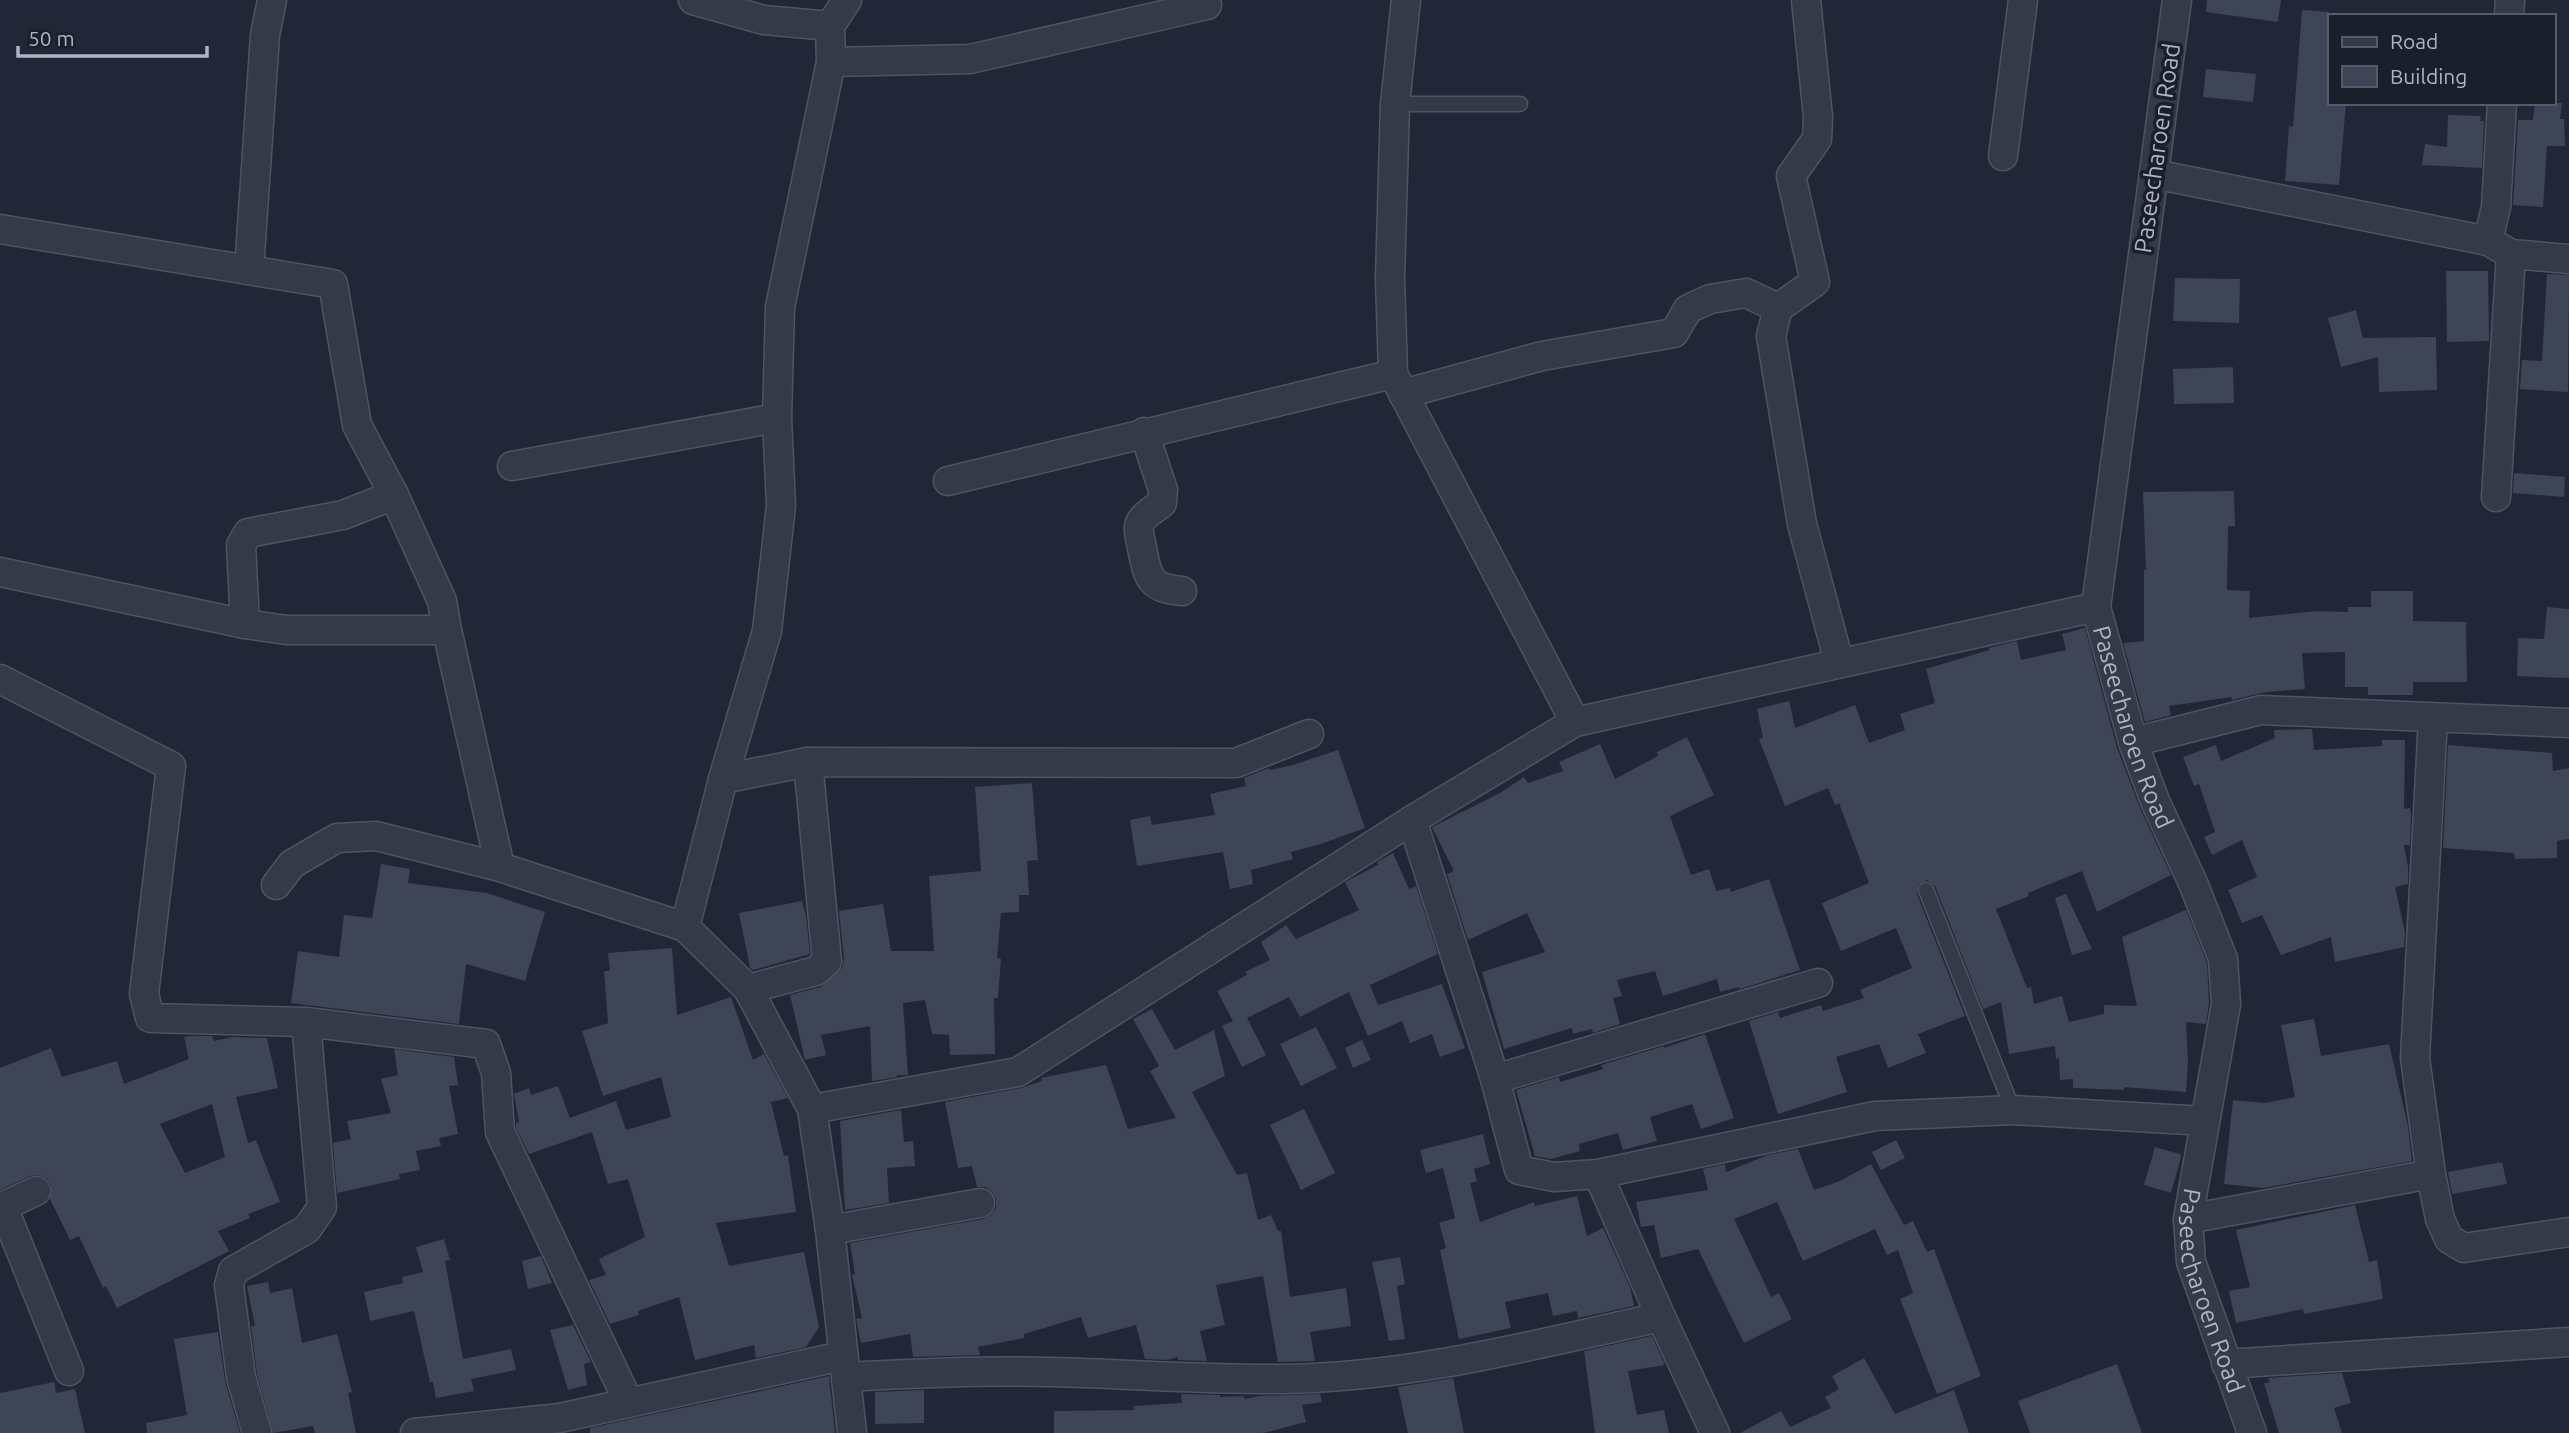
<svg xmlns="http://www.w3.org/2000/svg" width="2569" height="1433" font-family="Ubuntu,sans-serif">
	<rect width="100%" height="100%" fill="#212737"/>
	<path fill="#3d4557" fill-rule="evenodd" d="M2207 0H2281L2278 22 2206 12Z
		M2302 10 2329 12V103H2346L2339 185 2285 181 2289 126 2293 127Z
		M2206 69 2256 74 2253 102 2203 97Z
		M2535 103H2562L2560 119H2564L2565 146H2547L2543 207 2513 205 2518 120H2533Z
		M2448 115 2481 116 2480 121H2484L2482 168 2422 165 2425 144 2447 147Z
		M2446 271H2488L2489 341 2447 342Z
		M2547 274 2569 275 2568 392 2520 389 2522 360 2542 361Z
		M2175 278 2240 279 2239 323 2173 321Z
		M2356 310 2363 338 2436 337 2437 390 2379 392 2378 357 2341 367 2328 318Z
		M2233 367 2234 403 2174 404 2173 369Z
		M2514 473 2565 477 2564 497 2513 493Z
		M2234 491 2235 526H2228L2227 590 2250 591 2249 618 2317 611 2348 612V607H2371V591H2413V621L2466 622 2467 682H2413V695H2368V687H2345V652L2302 653 2305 689 2266 692 2232 700 2231 697 2169 706 2171 715 2145 722 2123 643 2144 641V570H2146L2143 492Z
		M2547 607 2569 609V678L2517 676 2518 638 2544 639Z
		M2085 628 2117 748 2140 808 2171 875 2097 912 2082 871 2028 893 2029 896 1996 909 2027 988 2031 987 2034 1004 2062 996 2069 1022 2104 1014V1005L2137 1006 2122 937 2186 910 2207 963 2209 1003 2206 1024 2186 1022 2188 1062 2186 1092 2124 1087V1090L2073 1088V1079L2060 1080 2059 1058 2056 1059 2055 1046 2009 1054 2001 1002 1983 1009 1935 886 1927 880 1918 885 1917 894 1965 1016 1918 1034 1926 1053 1888 1068 1879 1044 1836 1057 1847 1092 1778 1114 1749 1021 1778 1012 1780 1018 1821 1005 1823 1011 1864 998 1860 990 1912 968 1896 928 1841 951 1822 903 1869 883 1839 803 1835 805 1828 788 1785 806 1759 739 1763 738 1757 709 1789 701 1795 728 1855 705 1869 743 1905 730 1900 714 1935 703 1926 669 1989 650V648L2017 641 2021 660 2066 650 2062 634Z
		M2312 729 2314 750 2382 746V740H2405L2404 809 2410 808 2411 815 2410 845H2404L2408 867V884L2395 887 2405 932 2404 947 2335 962 2331 937 2281 955 2262 915 2242 923 2228 890 2257 877 2242 840 2212 855 2204 837 2215 832 2199 784 2194 786 2183 757 2216 745 2221 761 2275 738 2274 730Z
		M1687 737 1714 795 1670 816 1691 875 1709 869 1716 891 1730 888 1731 892 1769 879 1800 970 1740 989 1739 987 1720 992 1717 979 1663 996 1655 971 1617 980 1622 996 1613 998 1620 1024 1593 1033 1592 1029 1573 1034 1572 1028 1504 1049 1482 972 1545 952 1527 913 1468 940 1447 874 1454 871 1432 827 1500 793 1524 777 1528 783 1563 771 1559 762 1600 744 1615 779 1658 756 1657 752Z
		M2448 745 2552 753 2553 771 2569 768V839L2557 841V858L2515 859 2514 853 2443 848Z
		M1338 750 1365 828 1321 844 1291 852 1293 859 1251 870 1253 884 1230 889 1223 852 1137 866 1130 820 1150 816 1152 825 1215 815 1210 794 1246 786 1244 778 1269 768 1270 770 1293 765Z
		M1032 783 1038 860 1027 861 1029 895H1019V912L1001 913 997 958 1001 959 998 998H994L995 1054 950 1055 949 1035 932 1034 925 1000 903 1003 908 1075H897V1077L872 1081 870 1026 821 1035 826 1055 805 1060 790 995 821 987 842 968 844 959 839 911 883 904 891 951H934L929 876 981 871 975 787Z
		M1393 853 1409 889 1416 886 1438 954 1370 985 1378 1005 1442 984 1465 1048 1440 1057 1432 1034 1410 1043 1402 1021 1368 1036 1349 992 1300 1017 1289 997 1247 1018 1266 1055 1242 1067 1222 1026 1233 1021 1217 991 1247 975 1245 972 1270 960 1261 942 1286 925 1296 939 1359 910 1345 882 1378 865 1377 862Z
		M381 864 410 869 408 883 487 893 545 912 525 981 466 964 459 1024 291 1003 298 951 339 957 344 915 372 918Z
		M2066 894 2092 949 2072 955 2055 898Z
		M802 901 806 916 810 954 753 970 750 968 739 913Z
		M672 948 677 1015 731 997 753 1060 764 1054 788 1098 771 1102 784 1156 788 1155 796 1212 716 1223 729 1266 804 1252 819 1327 806 1347 756 1358 754 1345 695 1360 679 1297 638 1311 639 1315 610 1324 589 1280 606 1275 599 1259 645 1237 628 1179 608 1184 592 1132 529 1154 516 1128V1123L519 1122 514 1094 529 1088 531 1095 558 1086 570 1118 616 1101 626 1130 671 1117 661 1077 603 1096 582 1031 608 1023 604 971H610L608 953Z
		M1152 1009 1175 1050 1214 1030 1225 1076 1192 1092 1237 1175 1247 1173 1258 1220 1271 1215 1278 1231H1281L1290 1297 1346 1288 1351 1326 1310 1332 1315 1361 1278 1362 1263 1276 1216 1285 1225 1325 1200 1331 1207 1361 1178 1360V1357L1167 1360 1145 1359 1136 1325 1088 1338 1081 1317 1024 1334V1338L978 1347 980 1355 913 1357 910 1334 861 1343 856 1319 862 1318 852 1275 855 1274 850 1243 983 1219 991 1215 996 1208V1199L992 1192 985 1187H977L972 1166 958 1168 945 1102 1021 1088 1042 1081 1041 1078 1106 1065 1128 1129 1176 1118 1150 1071 1159 1066 1133 1019Z
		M2314 1019 2321 1056 2389 1044 2408 1126 2412 1161 2263 1188 2224 1184 2233 1100 2265 1103 2295 1097 2281 1025Z
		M1316 1027 1337 1068 1301 1086 1280 1044Z
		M1705 1034 1734 1118 1701 1129 1692 1104 1650 1117 1657 1141 1623 1150 1618 1133 1579 1144 1580 1151 1551 1159 1535 1156 1516 1090 1559 1077 1560 1082 1603 1069 1601 1065 1664 1046V1048Z
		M189 1036H212L214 1041 233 1037 267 1038 278 1088 236 1097 248 1143 256 1140 280 1202 248 1214 250 1218 218 1231 229 1251 117 1308 106 1286 103 1288 79 1236 70 1240 50 1199 51 1185 46 1178 38 1175 30 1176 0 1190V1068L51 1048 62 1077 117 1061 124 1084 189 1059 184 1037ZM212 1104 225 1157 185 1173 160 1124Z
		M1362 1040 1371 1060 1353 1068 1345 1048Z
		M394 1049 454 1057 458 1085 449 1086 458 1134 439 1138 441 1146 416 1151 420 1170 399 1174 400 1179 337 1193 333 1143 351 1139 347 1121 391 1113 381 1079 398 1075Z
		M1304 1109 1335 1173 1301 1190 1270 1125Z
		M901 1110 904 1142 913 1141 915 1166 887 1168 889 1203 845 1210 840 1121Z
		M1483 1134 1490 1164 1474 1169 1477 1181 1470 1183 1480 1222 1534 1202 1535 1206 1577 1196 1587 1236 1603 1228 1630 1287 1634 1306 1578 1318 1577 1311 1553 1316 1548 1293 1505 1302 1511 1328 1459 1339 1440 1250 1446 1248 1439 1223 1455 1218 1443 1168 1426 1173 1420 1150Z
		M1896 1140 1905 1158 1881 1170 1872 1152Z
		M2155 1147 2180 1154 2181 1157 2171 1193 2144 1185Z
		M1798 1149 1814 1190 1840 1181 1871 1164 1904 1225 1913 1221 1927 1252 1934 1249 1981 1376 1937 1394 1900 1299 1913 1293 1898 1250 1887 1255 1875 1229 1803 1261 1777 1202 1734 1219 1771 1297 1779 1293 1792 1319 1744 1343 1698 1249 1661 1258 1654 1225 1641 1227 1636 1202 1708 1190 1703 1169 1725 1164 1726 1172 1768 1155Z
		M2502 1162 2507 1184 2452 1194 2448 1172Z
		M2355 1205 2369 1262 2377 1260 2383 1299 2304 1314 2303 1309 2236 1323 2229 1291 2250 1287 2236 1230Z
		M444 1239 450 1260 445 1261 463 1359 511 1349 516 1370 471 1379 474 1391 436 1398 433 1382H430L414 1311 370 1321 364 1292 403 1283 402 1277 423 1272 416 1247Z
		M541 1256 552 1283 528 1289 522 1261Z
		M1400 1257 1405 1284 1397 1286 1405 1339 1389 1341 1372 1262Z
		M268 1282 270 1293 292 1288 302 1343 337 1334 352 1392 348 1393 356 1433H315L313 1426 273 1433 257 1374 251 1326H255L247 1286Z
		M573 1325 591 1362 584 1364 587 1385 568 1390 550 1330Z
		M218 1332 225 1381 240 1433H147L146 1423 187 1415 174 1339Z
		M1652 1336 1665 1365 1628 1371 1637 1415 1664 1410 1669 1433H1595L1584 1351Z
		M1864 1358 1895 1414 1954 1390 1969 1433H1740L1781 1411 1790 1427 1831 1408 1825 1397 1839 1389 1832 1376Z
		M2117 1364 2142 1433H2030L2018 1401Z
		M2342 1373 2351 1403 2334 1408 2342 1433H2279L2264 1383 2270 1382 2268 1378Z
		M829 1376 835 1433H590V1428Z
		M1453 1378 1464 1433H1408L1398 1387Z
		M54 1382 56 1393 75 1389 85 1433H0V1393Z
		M924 1390V1423L875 1424V1392Z
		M1181 1394 1220 1395V1397L1244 1396V1399L1259 1396 1320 1394 1322 1402 1302 1405 1306 1422 1263 1433H1054V1411L1134 1410V1406L1182 1403Z"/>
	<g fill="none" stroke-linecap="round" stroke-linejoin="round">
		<defs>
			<path id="service" d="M1395 104H1520
				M1926 890 2013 1110"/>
			<g id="minor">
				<path d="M693 0 764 20 830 26"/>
				<path d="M847 0 830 26 831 62 780 307 777 418 781 506 767 631 723 779 685 927 748 989 812 1109 830 1230 852 1433"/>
				<path d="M1406 0 1395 104 1390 278 1393 374 1575 722"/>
				<path d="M1806 0 1818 117 1817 139 1791 176 1815 282 1778 308 1771 336 1802 524 1839 662"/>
				<path id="s1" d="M2177 0 2096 607 2133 742 2155 801 2193 883 2223 959 2226 1004 2188 1219 2191 1262 2252 1433"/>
				<path d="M2509 16 2510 0"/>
				<path d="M831 62 970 59 1207 5"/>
				<path d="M2003 156 2023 0"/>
				<path d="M2154 174 2488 241 2511 254 2569 259"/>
				<path d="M0 229 333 284 357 425 394 495 442 601 447 630 500 867 685 927"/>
				<path d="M2488 241 2496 207 2502 103"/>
				<path d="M249 270 265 35 272 0"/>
				<path d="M1403 394 1542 356 1674 333 1688 309 1710 299 1746 293 1778 308"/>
				<path d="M1144 432 1163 490 1162 503C1155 509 1141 516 1139 526 1138 532 1141 542 1142 548 1148 578 1149 588 1182 591"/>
				<path d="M512 466 777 418"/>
				<path d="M948 481 1393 374"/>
				<path d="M2496 497 2511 254"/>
				<path d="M0 572 245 624 287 630H447"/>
				<path d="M245 624 241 545 248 533 343 515 394 495"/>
				<path d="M0 679 171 766 144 994 150 1018 306 1022 322 1207 307 1229 233 1271 229 1285 241 1377 257 1433"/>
				<path d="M2433 718 2415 1058 2431 1174 2440 1219 2449 1239 2464 1248 2569 1232"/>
				<path d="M2133 742 2261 710 2569 723"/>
				<path d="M723 779 808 762 1236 763 1309 734"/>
				<path d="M1412 820 1495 1079 1519 1170 1554 1177 1598 1174 1875 1116 2013 1110 2205 1121"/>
				<path d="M276 885 292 864 337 838 376 836 500 867"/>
				<path d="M748 989 816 971 827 961 808 762"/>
				<path d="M306 1022 486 1044 496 1073 500 1132 629 1403"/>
				<path d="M1495 1079 1818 983"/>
				<path d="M812 1109 1018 1072 1412 820 1575 722 2096 607"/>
				<path d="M1598 1174 1661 1317 1715 1433"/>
				<path d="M3 1207 69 1371"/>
				<path d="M0 1208 36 1191"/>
				<path d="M2188 1219 2431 1174"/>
				<path d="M830 1230 980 1203"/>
				<path d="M2226 1364 2569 1342"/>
				<path d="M846 1377C915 1373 983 1370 1052 1372 1130 1374 1208 1380 1285 1379 1413 1377 1537 1344 1661 1317"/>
				<path d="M415 1433 560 1418 842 1356"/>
			</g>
		</defs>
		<use href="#service" stroke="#4f5462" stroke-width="17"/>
		<use href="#minor" stroke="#4f5462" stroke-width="31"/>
		<use href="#service" stroke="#353a48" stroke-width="14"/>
		<use href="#minor" stroke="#353a48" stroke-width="28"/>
	</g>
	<g text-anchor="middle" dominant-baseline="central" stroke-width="7" stroke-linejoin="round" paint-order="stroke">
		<g font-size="24" fill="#afb4c4" stroke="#1a1f2c">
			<text transform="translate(2157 148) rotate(-82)">Paseecharoen Road</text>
			<text stroke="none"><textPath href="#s1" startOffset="738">Paseecharoen Road</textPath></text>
			<text stroke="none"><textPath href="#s1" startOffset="1326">Paseecharoen Road</textPath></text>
		</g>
	</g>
	<rect x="2328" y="14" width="228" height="91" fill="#1a1f2c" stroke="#565b69" stroke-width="2"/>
	<rect x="2342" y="37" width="35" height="10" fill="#353a48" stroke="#565b69" stroke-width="2"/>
	<text x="2390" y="49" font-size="21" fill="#afb4c4">Road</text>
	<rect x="2342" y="66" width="35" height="21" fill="#3d4557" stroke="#565b69" stroke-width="2"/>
	<text x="2390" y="84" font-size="21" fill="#afb4c4">Building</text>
	<path d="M18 46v10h189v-10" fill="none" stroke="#afb4c4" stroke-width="3.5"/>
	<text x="28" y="46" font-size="21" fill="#afb4c4" stroke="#1a1f2c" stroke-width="5" paint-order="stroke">50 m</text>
</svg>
